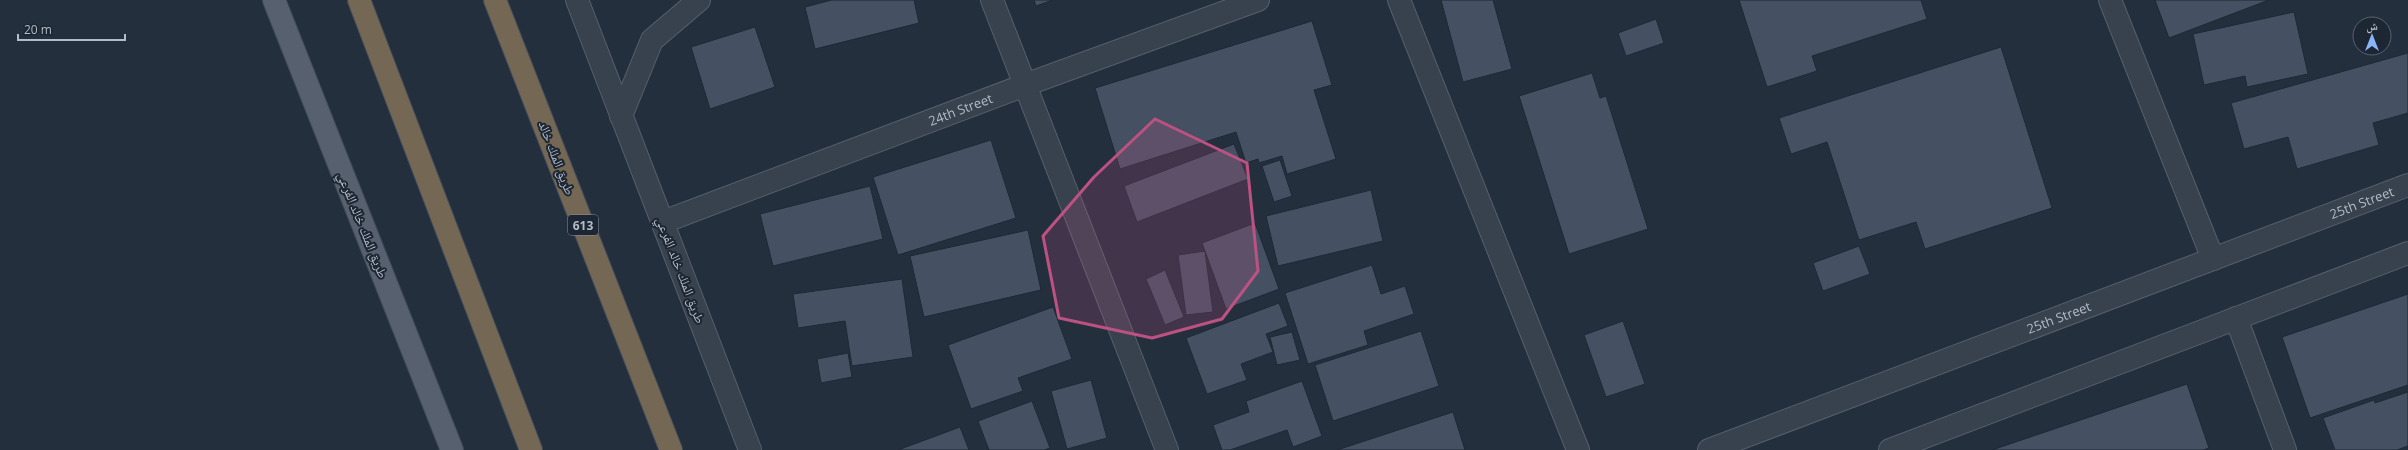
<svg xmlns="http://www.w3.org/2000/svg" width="2408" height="450" font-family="'Open Sans','Noto Naskh Arabic',sans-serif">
	<rect width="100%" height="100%" fill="#242f3e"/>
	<path fill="#455162" stroke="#1f2835" d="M832 0H914L919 23 815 49 805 7Z
		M1034 0H1053L1036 6Z
		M1441 0H1493L1512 69 1463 82Z
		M1739 0H1921L1927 19 1812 56 1817 71 1767 87Z
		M2155 0H2269L2169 38Z
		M2294 12 2308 74 2247 87 2245 76 2204 85 2193 34Z
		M1656 19 1664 43 1626 56 1618 33Z
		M1312 21 1332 85 1314 90 1336 159 1287 174 1282 156 1259 163 1258 159 1246 163 1236 132 1120 169 1095 88Z
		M755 27 775 87 710 109 691 47Z
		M2001 47 2052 208 1925 249 1916 222 1859 240 1827 142 1791 154 1779 118Z
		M2408 53V113L2373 123 2379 145 2297 169 2288 137 2244 149 2231 103Z
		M1592 73 1600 98 1606 96 1648 229 1569 254 1519 96Z
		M991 140 1016 218 898 255 873 177Z
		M1234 144 1248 179 1137 222 1124 186Z
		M1280 160 1292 196 1274 202 1262 166Z
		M870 186 883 239 773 266 760 214Z
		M1371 190 1383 241 1278 266 1266 216Z
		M1255 223 1279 289 1226 309 1202 243Z
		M1028 230 1041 290 924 317 910 256Z
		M1859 246 1870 274 1823 291 1813 263Z
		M1205 251 1213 312 1186 315 1178 255Z
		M1372 265 1381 294 1405 286 1414 314 1364 331 1368 345 1308 364 1285 293Z
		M1165 270 1184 317 1165 325 1146 279Z
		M902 279 913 357 852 366 845 321 798 328 793 294Z
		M2408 294V385L2310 418 2282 337Z
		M1279 303 1288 326 1266 334 1273 352 1241 364 1247 380 1207 394 1186 338Z
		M1053 307 1072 359 1018 378 1023 391 971 409 948 345Z
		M1623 321 1645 384 1606 397 1584 335Z
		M1421 331 1439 386 1333 421 1315 365Z
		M1292 332 1300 360 1277 365 1270 337Z
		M848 353 852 377 821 383 817 359Z
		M1091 380 1107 438 1067 449 1051 391Z
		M1302 381 1322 436 1293 447 1287 430 1230 450H1222L1213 425 1249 412 1246 401Z
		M2187 384 2209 448 2203 450H1992Z
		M2408 392V446L2397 450H2335L2323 418 2374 400 2375 403Z
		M1032 401 1050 448 1044 450H989L978 421Z
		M1453 412 1465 450H1337Z
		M960 427 969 450H898Z"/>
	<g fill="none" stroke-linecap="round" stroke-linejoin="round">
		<defs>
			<g id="minor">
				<path d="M577 0 750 450"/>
				<path d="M992 0 1167 450"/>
				<path d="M1399 0 1578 450"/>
				<path d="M2110 0 2213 259"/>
				<path d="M621 116 652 40 699 0"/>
				<path id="s1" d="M663 222 1025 85 1258 0"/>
				<path d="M2236 318 2285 450"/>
				<path id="s2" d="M1709 450 2408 185"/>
				<path d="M1890 450 2408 253"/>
			</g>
			<path id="major" d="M274 0 452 450"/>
			<path id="highway" d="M359 0 531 450
				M495 0 671 450"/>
		</defs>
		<use href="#minor" stroke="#565f6c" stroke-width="24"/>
		<use href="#major" stroke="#414a57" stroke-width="24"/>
		<use href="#highway" stroke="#434c59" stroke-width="24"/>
		<use href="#minor" stroke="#38414e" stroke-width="22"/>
		<use href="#major" stroke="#56606e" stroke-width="22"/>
		<use href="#highway" stroke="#746855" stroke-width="22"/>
	</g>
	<path fill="#bd5182" fill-opacity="0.2" stroke="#bd5182" stroke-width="3" stroke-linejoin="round" d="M1155 119 1247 163 1258 271 1222 319 1152 338 1059 318 1043 236 1094 177Z"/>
	<g text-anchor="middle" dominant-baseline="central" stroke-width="4" stroke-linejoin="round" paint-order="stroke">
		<rect fill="#1d2633" stroke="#878f9c" stroke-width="1" x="568" y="215" width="30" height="20" rx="3"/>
		<g font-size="12" font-weight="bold" fill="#b4bcc9">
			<text x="583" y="225">613</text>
		</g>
		<g font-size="13" fill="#b4bcc9" stroke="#1d2633">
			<text stroke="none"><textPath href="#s1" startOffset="318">24th Street</textPath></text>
			<text transform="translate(557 158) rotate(69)">طريق الملك خالد</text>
			<text stroke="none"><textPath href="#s2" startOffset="698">25th Street</textPath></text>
			<text transform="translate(363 225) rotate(68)">طريق الملك خالد الفرعي</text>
			<text transform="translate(681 270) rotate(69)">طريق الملك خالد الفرعي</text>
			<text stroke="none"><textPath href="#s2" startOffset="374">25th Street</textPath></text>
		</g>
	</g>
	<g transform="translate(2372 36)"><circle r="19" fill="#1d2633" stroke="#59626f"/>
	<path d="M0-3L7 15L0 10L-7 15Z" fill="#8ab4f8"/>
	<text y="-6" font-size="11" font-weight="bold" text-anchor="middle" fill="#b4bcc9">ش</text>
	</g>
	<path d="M18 34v6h107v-6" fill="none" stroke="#b4bcc9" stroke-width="2"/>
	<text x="24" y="34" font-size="12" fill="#b4bcc9" stroke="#1d2633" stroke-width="3" paint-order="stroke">20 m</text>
</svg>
